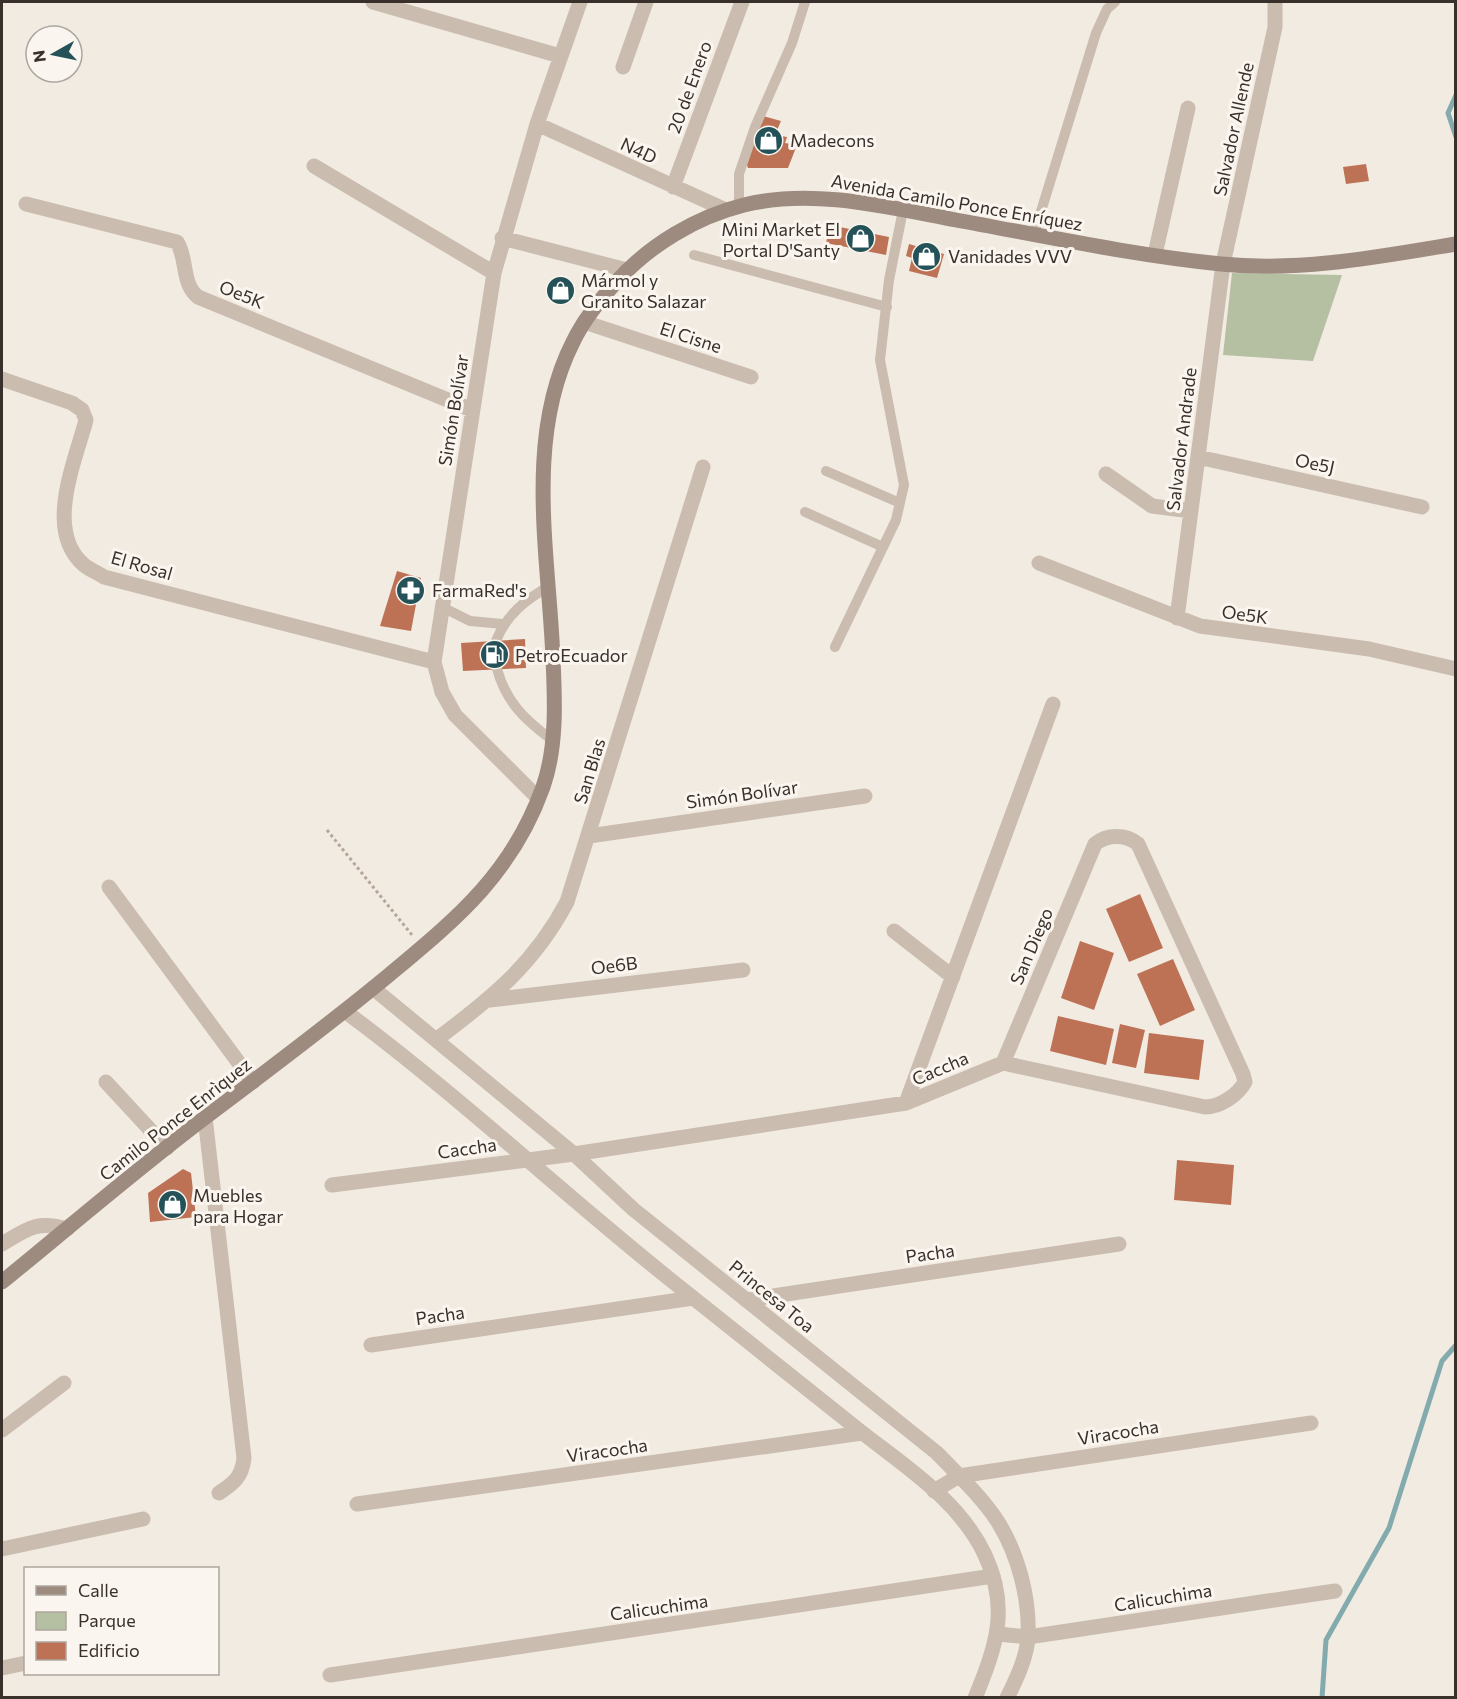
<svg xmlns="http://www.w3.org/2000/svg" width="1457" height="1699" font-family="Commissioner,sans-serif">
	<rect width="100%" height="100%" fill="#f2ebe2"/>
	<path fill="#b5c0a2" d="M1232 273 1342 275 1313 361 1223 355Z"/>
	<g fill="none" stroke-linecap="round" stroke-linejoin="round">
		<path stroke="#83aaad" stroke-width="5" d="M1456 95 1448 113 1456 137
			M1322 1698 1326 1640 1389 1528 1442 1361 1456 1345"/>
	</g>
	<path fill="#bd7255" d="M763 116 781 121 775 135 787 137 785 143 797 145 788 168H748L745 159Z
		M1366 164 1369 181 1346 184 1343 167Z
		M830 225 889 237 886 255 826 243Z
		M909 244 944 254 937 278 909 271 912 258 906 256Z
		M556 276 571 281 564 304 549 300Z
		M397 571 421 578 411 631 380 626Z
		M525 639 526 668 463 671 461 643Z
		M1140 894 1163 948 1129 962 1106 909Z
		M1080 941 1114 953 1094 1010 1061 998Z
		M1173 959 1195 1010 1160 1026 1137 974Z
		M1058 1016 1114 1029 1106 1065 1050 1051Z
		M1120 1024 1145 1030 1136 1068 1112 1063Z
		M1149 1033 1204 1040 1199 1080 1144 1073Z
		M1177 1160 1234 1165 1231 1205 1174 1200Z
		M183 1169 191 1173 196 1217 150 1222 148 1193Z"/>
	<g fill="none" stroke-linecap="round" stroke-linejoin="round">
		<path stroke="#b5a698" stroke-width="3" stroke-dasharray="3 3" stroke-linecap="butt" d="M327 830 412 935"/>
		<path stroke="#cabcae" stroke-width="10" d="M739 206V174L755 127 792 43 805 2
			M1034 234 1096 33 1107 9 1115 2
			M694 255 887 307
			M826 471 900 503
			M805 512 883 547
			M442 607 470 621 503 624
			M496 641C506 615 526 599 550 586
			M835 647 896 520 904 485 880 360 889 280 903 210
			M497 669C506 702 525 720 552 740"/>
		<path stroke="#cabcae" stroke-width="15" d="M373 2 560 56
			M623 67 646 2
			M537 124 726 210
			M314 166 494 273
			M673 187 742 2
			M26 204 177 242C188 260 181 283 198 297L472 410
			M502 238 627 270
			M1155 254 1188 108
			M584 322 751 377
			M2 379 72 403 82 410 86 420C75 462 44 531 84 565 90 570 98 573 104 577L434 662
			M1198 457 1422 507
			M1106 474 1152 506 1191 511
			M1039 563 1200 626 1369 649 1456 669
			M1177 618 1223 264 1275 27V2
			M538 798 455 715 442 692 434 662 494 273 537 124 580 2
			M589 836 865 796
			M109 887 253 1082
			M894 931 953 977
			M490 1000 743 970
			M437 1039C492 998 534 964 567 902L703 467
			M106 1082 167 1148
			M906 1103 1053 704
			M205 1117 244 1458C242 1477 234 1483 219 1493
			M332 1185 574 1154 906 1103 1003 1063 1205 1107C1220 1107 1238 1095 1245 1082L1243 1074 1138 844C1126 834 1107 834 1095 844L1003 1063
			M2 1244C27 1229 37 1220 67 1229
			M746 1300 1119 1244
			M371 1345 693 1298
			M2 1430 64 1383
			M934 1491 959 1476 1311 1423
			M357 1504 862 1433
			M2 1549 143 1519
			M998 1634 1028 1637 1335 1591
			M2 1668 26 1663
			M330 1675 993 1576"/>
		<path stroke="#cabcae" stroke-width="15" d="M373 988 574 1154 633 1209 937 1453C958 1475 982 1497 998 1522 1018 1554 1030 1599 1028 1637 1027 1657 1016 1680 1007 1698
			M346 1012C459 1096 562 1193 672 1281 733 1330 794 1378 855 1427 901 1464 959 1499 985 1555 1010 1609 996 1646 975 1698"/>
		<path stroke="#9d8b7f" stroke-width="15" d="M2 1282C71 1226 139 1167 211 1113 271 1068 331 1023 389 975 456 919 512 874 543 787 557 747 555 701 553 659 549 556 524 438 573 342 584 319 600 300 617 281 650 245 696 217 744 205 813 188 887 207 956 220 1044 236 1132 255 1221 264 1299 272 1378 257 1456 244"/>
	</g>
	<defs>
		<symbol id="shop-disc" viewBox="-11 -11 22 22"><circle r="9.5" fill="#245258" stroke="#faf5ee"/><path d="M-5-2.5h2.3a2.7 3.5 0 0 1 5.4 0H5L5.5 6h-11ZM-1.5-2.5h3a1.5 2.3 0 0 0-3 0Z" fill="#fff"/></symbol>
		<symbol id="pharmacy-disc" viewBox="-11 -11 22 22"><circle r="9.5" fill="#245258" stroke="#faf5ee"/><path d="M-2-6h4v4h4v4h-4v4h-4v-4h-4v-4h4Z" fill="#fff"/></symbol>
		<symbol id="fuel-disc" viewBox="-11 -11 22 22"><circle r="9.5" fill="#245258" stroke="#faf5ee"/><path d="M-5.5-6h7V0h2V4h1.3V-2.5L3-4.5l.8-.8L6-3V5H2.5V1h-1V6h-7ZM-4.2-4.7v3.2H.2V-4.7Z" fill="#fff"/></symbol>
	</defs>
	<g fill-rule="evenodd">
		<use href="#shop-disc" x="752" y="124" width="33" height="33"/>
		<use href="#shop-disc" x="844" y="222" width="33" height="33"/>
		<use href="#shop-disc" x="910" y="240" width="33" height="33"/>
		<use href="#shop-disc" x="544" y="274" width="33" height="33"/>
		<use href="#pharmacy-disc" x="394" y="574" width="33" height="33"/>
		<use href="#fuel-disc" x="478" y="638" width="33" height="33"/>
		<use href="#shop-disc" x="156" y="1188" width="33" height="33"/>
	</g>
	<g text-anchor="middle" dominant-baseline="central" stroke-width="6" stroke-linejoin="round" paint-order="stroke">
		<g font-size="18" fill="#39302c" stroke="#faf5ee">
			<text transform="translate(689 87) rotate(-70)">20 de Enero</text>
			<text transform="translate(1233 129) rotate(-78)">Salvador Allende</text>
			<text transform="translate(639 150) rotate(25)">N4D</text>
			<text transform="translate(957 202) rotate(10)">Avenida Camilo Ponce Enríquez</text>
			<text transform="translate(242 294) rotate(22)">Oe5K</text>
			<text transform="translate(691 337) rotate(18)">El Cisne</text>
			<text transform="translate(453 410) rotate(-81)">Simón Bolívar</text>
			<text transform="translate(1181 439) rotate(-83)">Salvador Andrade</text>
			<text transform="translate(1315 463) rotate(12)">Oe5J</text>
			<text transform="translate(142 565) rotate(16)">El Rosal</text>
			<text transform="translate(1245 614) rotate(8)">Oe5K</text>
			<text transform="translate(589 771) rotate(-73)">San Blas</text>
			<text transform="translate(742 794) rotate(-8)">Simón Bolívar</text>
			<text transform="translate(1031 946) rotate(-67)">San Diego</text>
			<text transform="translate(614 965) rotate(-7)">Oe6B</text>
			<text transform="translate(940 1068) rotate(-23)">Caccha</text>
			<text transform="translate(175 1119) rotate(-38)">Camilo Ponce Enrìquez</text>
			<text transform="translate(467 1148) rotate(-8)">Caccha</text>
			<text transform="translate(930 1253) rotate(-8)">Pacha</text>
			<text transform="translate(772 1296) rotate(39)">Princesa Toa</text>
			<text transform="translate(440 1315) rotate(-8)">Pacha</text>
			<text transform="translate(1118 1432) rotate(-9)">Viracocha</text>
			<text transform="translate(607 1450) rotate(-8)">Viracocha</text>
			<text transform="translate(1163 1597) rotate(-9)">Calicuchima</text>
			<text transform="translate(659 1607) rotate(-8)">Calicuchima</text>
		</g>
		<g font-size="18" fill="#39302c" stroke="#faf5ee" text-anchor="start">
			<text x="790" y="140">Madecons</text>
			<text x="840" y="229" text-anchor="end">Mini Market El<tspan x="840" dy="21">Portal D'Santy</tspan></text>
			<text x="948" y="256">Vanidades VVV</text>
			<text x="581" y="280">Mármol y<tspan x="581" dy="21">Granito Salazar</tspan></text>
			<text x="432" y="590">FarmaRed's</text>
			<text x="515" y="655">PetroEcuador</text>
			<text x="193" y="1195">Muebles<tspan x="193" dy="21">para Hogar</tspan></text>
		</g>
	</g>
	<rect width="1457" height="1699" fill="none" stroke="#39302c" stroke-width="6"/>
	<rect x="24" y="1567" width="195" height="108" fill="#faf5ee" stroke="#ada6a0" stroke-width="1.5"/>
	<rect x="36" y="1586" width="30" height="9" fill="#9d8b7f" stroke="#ada6a0" stroke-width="1.5"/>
	<text x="78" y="1597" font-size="18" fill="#39302c">Calle</text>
	<rect x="36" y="1612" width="30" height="18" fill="#b5c0a2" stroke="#ada6a0" stroke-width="1.5"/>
	<text x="78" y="1627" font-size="18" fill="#39302c">Parque</text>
	<rect x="36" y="1642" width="30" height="18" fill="#bd7255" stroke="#ada6a0" stroke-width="1.5"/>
	<text x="78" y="1657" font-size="18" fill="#39302c">Edificio</text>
	<g transform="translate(54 54) rotate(261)"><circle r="28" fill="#faf5ee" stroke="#ada6a0" stroke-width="1.5"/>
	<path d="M0-4.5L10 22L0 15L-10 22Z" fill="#245258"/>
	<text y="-9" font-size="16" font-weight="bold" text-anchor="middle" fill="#39302c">N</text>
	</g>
</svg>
